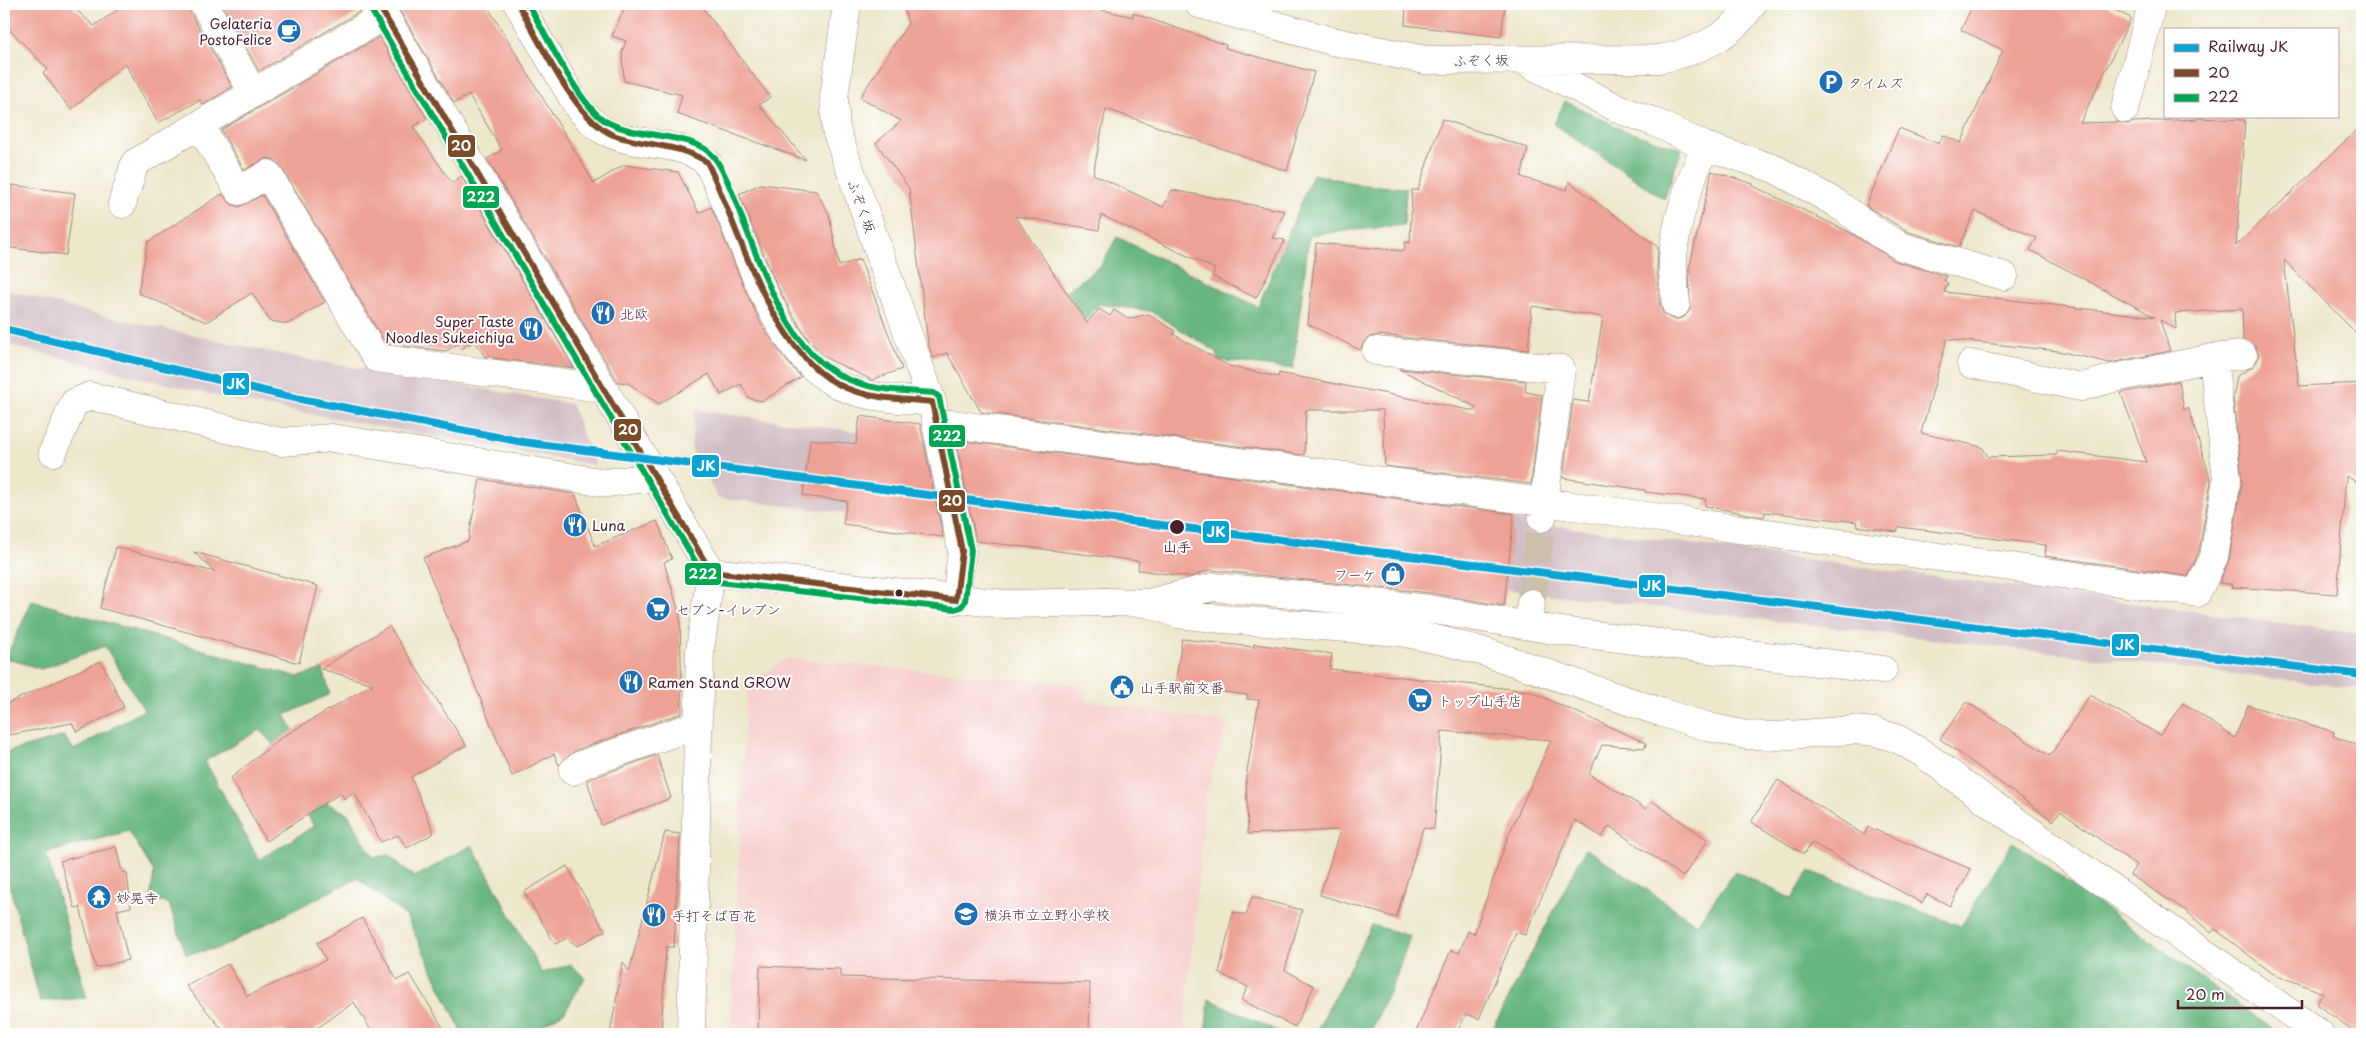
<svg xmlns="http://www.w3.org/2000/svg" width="2366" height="1038" font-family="'Playpen Sans','Klee One',sans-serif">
	<rect width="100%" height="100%" fill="#fff"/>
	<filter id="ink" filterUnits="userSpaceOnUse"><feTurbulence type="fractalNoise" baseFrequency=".02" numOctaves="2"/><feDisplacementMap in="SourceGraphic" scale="10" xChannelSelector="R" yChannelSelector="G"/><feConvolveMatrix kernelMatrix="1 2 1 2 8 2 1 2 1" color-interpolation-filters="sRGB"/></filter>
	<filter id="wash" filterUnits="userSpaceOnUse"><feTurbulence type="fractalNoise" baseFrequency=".0096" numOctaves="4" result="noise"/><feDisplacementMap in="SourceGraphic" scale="20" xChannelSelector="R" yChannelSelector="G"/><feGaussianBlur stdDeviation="1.12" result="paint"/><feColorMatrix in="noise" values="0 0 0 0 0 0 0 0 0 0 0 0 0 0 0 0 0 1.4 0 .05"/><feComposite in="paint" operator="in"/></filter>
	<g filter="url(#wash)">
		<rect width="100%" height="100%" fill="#ede7cb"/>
		<path fill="#f7d0cf" d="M788 658 1078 685 1088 700 1228 723 1206 793 1184 1034H730L747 685Z"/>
		<path fill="#d2bec5" d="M4 289 95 314 310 360 571 404 595 465 241 402 4 344Z
			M695 410 2362 634V689L718 498 691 448Z"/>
		<path fill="#68b67f" stroke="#596a55" d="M1565 101 1625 131 1682 149 1664 199 1554 124Z
			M1313 174 1363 185 1406 188 1404 225 1309 235 1293 369 1217 360V352L1150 311 1099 304 1068 340 1055 300 1101 265 1117 237 1258 307Z
			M32 601 298 677 323 669 330 694 285 715 308 757 288 762 260 730 205 761 259 860 314 826 290 786 314 774 327 803 348 814 373 857 389 855 415 877 472 845 542 973 571 964 585 978 565 1012 528 1034H463L406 916 357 878 220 948 186 954 169 904 150 899 154 872 129 831 46 853 87 998 40 1001 4 865V753L64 736 74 750 144 710 105 646 41 669 6 658Z
			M2013 842 2279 1034H1490L1586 848 1697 924 1735 871 1792 899 1809 871 1961 926Z
			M1372 925 1410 936 1395 980 1369 1034H1315Z
			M1209 999 1284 1034H1205Z"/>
		<g id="blocks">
			<path fill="#eea195" d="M4 4H70L94 26 126 4H188L190 12 232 87 203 105 200 100 158 123 125 63 71 110 43 73 48 69 4 24Z
				M222 4H362L364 9 259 71Z
				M396 4H486L594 183 624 165 678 172 699 213 711 207 747 294 763 327 783 357 801 377 762 401 749 398 741 384 721 395 709 374 659 404 628 383 618 382 487 159 502 150 469 95 454 103Z
				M626 4H700L770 97 759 105 806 160 677 114 682 95 624 81 622 52 626 41 612 36Z
				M903 4H1077L1133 17V13L1226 45 1225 48 1314 72 1287 171 1106 109 1093 174 1163 207 1172 190 1285 211 1272 238 1285 240 1256 298 1212 276 1215 269 1101 215 1099 230 1015 216 1087 323 1099 309 1110 316 1114 310 1128 319 1148 314 1175 331 1173 334 1229 366 1278 377 1279 373 1475 411 1476 407 1399 369 1526 381 1525 392 1542 395 1531 484 1385 466 1383 410H1306L1304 455 981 412 947 353 933 358 928 343 909 188 876 143 901 121 860 97 908 24Z
				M1406 4H1505L1501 37 1405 25Z
				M1973 4H2102L2131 18 2080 123 2117 122 2129 124 2134 122 2197 119V118L2245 120 2236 246 2362 125V339L2284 260 2299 386 2362 383V485L2346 476 2337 594 2231 587 2232 584 2219 583 2229 560 2242 481 2233 398 2237 376 2252 367 2257 361 2259 354 2255 346 2243 340 2242 309 2175 313 2176 329 2160 320 2170 351 2110 363 2058 351 1947 339 1921 433 1982 447 1988 457 2056 455 2057 451 2146 462 2121 393 2179 381 2184 410 2188 407 2211 481 2199 552 2188 576 2045 556 2046 545 1899 527 1897 532 1856 526 1857 522 1765 512 1764 517 1705 506 1706 499 1645 492V490L1563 478 1573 400 1589 402 1603 317 1532 306 1528 350 1378 335 1370 337 1364 342 1360 350 1308 324 1316 243 1404 251 1405 242 1410 243 1412 190H1418L1442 119 1528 148 1521 177 1567 190 1569 182 1658 247 1657 270 1660 305 1663 313 1670 318 1678 319 1684 317 1690 310 1689 269 1712 171 1753 184V186L1849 232 1895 261 1946 276 1944 281 1948 283 1944 292 2155 317 2030 250 2037 238 1975 211 1959 247 1909 232 1866 206 1899 128 1939 144 1943 135 1961 143 2003 50 1961 30Z
				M379 37 427 119 413 127 452 183 461 176 574 368 493 358 491 355 485 357 475 341 461 349 458 344 446 351 386 344 281 166 275 160 267 158 244 170 221 130Z
				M761 184 816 191 829 214 839 266 860 259 902 369 872 380 828 359 808 339 791 312 775 281 739 194Z
				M11 185 75 193 66 255 4 247Z
				M222 194 231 204 239 207 262 195 325 302 288 324 270 321 252 293 206 322 138 293 148 242Z
				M860 416 920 424 943 537 843 524 847 501 803 496 810 439 856 444Z
				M956 440 1514 514 1504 606 1430 593 1210 570 1190 577 1138 570 1139 561 976 541Z
				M480 479 575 494 595 546 657 521 672 559 664 562 680 616 682 713 576 750 559 765 554 754 512 776 423 558 468 541Z
				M116 547 215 572 194 552 318 586 299 663 100 608Z
				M389 626 466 745 411 777 434 833 407 848 398 835 381 842 354 792 344 799 341 793 266 841 231 778 282 737 373 684 321 669Z
				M1182 639 1254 647V644L1332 654 1330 669 1529 691 1646 743 1645 748 1602 745 1589 774 1646 809 1652 801 1708 840 1683 877 1609 826 1602 837 1575 820 1525 935 1516 932 1479 1019 1466 1014 1456 1034H1415L1451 950 1459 953 1468 931 1474 934 1509 834 1551 740 1442 731 1434 829 1423 828 1396 918 1320 895 1340 830 1248 834 1246 777 1259 700 1247 699 1248 695 1175 686Z
				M101 661 124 707 77 732 72 723 4 736V705Z
				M2090 695 2160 735 2183 703 2235 738 2248 705 2334 732 2333 736 2362 747V1034H2358L2316 1004 2323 993 2272 973 2215 929 2211 933 2185 910 2130 875 2136 865 2060 811 2053 821 1940 739 1967 702 2050 756Z
				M657 755 671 798 601 825 587 780Z
				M1778 780 1864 835 1868 827 1971 869 1950 906 1927 894 1922 903 1812 843 1804 854 1751 822Z
				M665 832 680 834 674 947H666L661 1034H610L623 962 629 972Z
				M116 847 122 872 127 873 131 907 117 910 128 960 96 968 80 907 75 908 60 861Z
				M567 866 605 931 577 946 567 938 555 944 524 892Z
				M1252 897 1302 910 1285 970 1314 986 1295 1027 1241 1000 1248 987 1219 973 1233 912 1246 915Z
				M362 918 397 980 410 974 447 1034H373L354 1002 309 1034H286L285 1031 226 1034 186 986 228 964 247 996 326 960 317 943Z
				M760 966 840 969V977L1090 983 1089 1034H758Z"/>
		</g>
	</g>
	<g filter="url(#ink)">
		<use href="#blocks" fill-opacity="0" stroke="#9c837b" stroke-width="1"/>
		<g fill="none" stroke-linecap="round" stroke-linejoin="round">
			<path stroke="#ccbfab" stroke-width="28" stroke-dasharray="28 14" stroke-linecap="butt" d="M1531 603 1542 518"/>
			<defs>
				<path id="street" d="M204 4 253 93
					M378 4 711 572 700 650 691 1034
					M518 4 578 107C585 115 592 123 601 129 635 149 674 137 707 162 743 227 770 357 843 387 870 399 904 399 932 402
					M847 4 834 97 836 130 932 402 962 551 956 600
					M1199 4 1332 41 1425 60 1659 59C1695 53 1732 37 1752 4
					M1522 60 1621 110 1654 122 1705 146 1775 169 1836 203 1878 233 1903 247 2004 276
					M2125 109 2152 4
					M199 125 239 191 268 174 376 358 602 388
					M122 204 135 163 385 15
					M1676 304C1675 289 1672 273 1673 258 1676 218 1690 182 1705 146
					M1376 351 1561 369 1542 518
					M1971 364 2081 387 2114 378 2213 358 2243 355
					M937 422 1625 513 2197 593 2214 557 2227 479 2213 358
					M53 452 74 403 90 396 281 442 332 438 606 483 654 477
					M1105 602 1148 603 1178 614 1222 619 1401 632 1444 641 1485 652 1663 713 1709 727 1746 735 1777 736 1853 730 1876 732 1898 739 1922 753 1987 801 2320 1034
					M1148 603 1213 587 1291 594 1428 609 1560 631 1883 670
					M1528 626 1531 603
					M573 771 581 765 699 724"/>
				<path id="secondary" d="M711 572 1005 604 1105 602"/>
			</defs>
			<use href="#street" stroke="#9c837b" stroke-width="29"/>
			<use href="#secondary" stroke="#9c837b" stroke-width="29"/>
			<use href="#street" stroke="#fff" stroke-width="28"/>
			<use href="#secondary" stroke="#fff" stroke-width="28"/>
			<defs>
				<path id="bus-1" d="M378 4 711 572
					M518 4C540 41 576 123 616 136 647 146 678 144 707 162 740 229 772 358 846 388 873 399 903 399 932 402
					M932 402 962 551 956 600
					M711 572 956 600"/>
				<path id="bus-2" d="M370 8 705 578 710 581 955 609 961 607 965 601 971 550 939 397 934 393C908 391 880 391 855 382 793 361 767 282 745 226 737 206 727 174 714 157 694 131 632 139 604 120 579 104 545 33 528 4"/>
			</defs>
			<use href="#bus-1" stroke="#fff" stroke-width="10"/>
			<use href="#bus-2" stroke="#fff" stroke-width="10"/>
			<use href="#bus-1" stroke="#7a4b2a" stroke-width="6"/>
			<use href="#bus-2" stroke="#00a651" stroke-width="6"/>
			<defs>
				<path id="rail-1" d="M4 329 290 397 523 442 1073 514 2362 675"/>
			</defs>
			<use href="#rail-1" stroke="#fff" stroke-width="11"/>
			<use href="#rail-1" stroke="#07a3d2" stroke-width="8"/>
		</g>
	</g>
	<defs>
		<symbol id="cafe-disc" viewBox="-11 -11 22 22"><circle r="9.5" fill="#1f6fb2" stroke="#fff"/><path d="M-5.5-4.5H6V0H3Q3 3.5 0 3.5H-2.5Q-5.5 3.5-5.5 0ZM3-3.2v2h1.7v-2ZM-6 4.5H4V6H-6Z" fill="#fff"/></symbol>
		<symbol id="parking-disc" viewBox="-11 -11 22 22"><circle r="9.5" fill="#1f6fb2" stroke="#fff"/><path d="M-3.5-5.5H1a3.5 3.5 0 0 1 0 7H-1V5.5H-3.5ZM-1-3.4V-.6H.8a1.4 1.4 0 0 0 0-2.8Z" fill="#fff"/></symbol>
		<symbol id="restaurant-disc" viewBox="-11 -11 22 22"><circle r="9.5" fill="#1f6fb2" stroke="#fff"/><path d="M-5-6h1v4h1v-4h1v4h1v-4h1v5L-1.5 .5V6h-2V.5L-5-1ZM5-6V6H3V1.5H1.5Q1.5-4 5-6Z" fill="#fff"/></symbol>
		<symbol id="shop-disc" viewBox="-11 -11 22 22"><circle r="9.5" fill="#1f6fb2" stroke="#fff"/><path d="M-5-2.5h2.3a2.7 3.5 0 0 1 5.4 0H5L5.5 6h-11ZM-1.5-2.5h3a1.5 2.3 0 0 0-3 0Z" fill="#fff"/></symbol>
		<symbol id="supermarket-disc" viewBox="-11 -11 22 22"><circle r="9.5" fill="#1f6fb2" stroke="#fff"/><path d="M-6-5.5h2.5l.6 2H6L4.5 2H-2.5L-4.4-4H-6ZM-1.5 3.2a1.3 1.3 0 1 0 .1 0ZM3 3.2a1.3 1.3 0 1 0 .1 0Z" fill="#fff"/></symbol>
		<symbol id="civic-disc" viewBox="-11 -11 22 22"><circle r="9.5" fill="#1f6fb2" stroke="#fff"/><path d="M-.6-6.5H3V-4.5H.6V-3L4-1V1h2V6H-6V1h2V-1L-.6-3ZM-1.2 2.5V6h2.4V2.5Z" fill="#fff"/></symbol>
		<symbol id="temple-disc" viewBox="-11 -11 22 22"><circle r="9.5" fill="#1f6fb2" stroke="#fff"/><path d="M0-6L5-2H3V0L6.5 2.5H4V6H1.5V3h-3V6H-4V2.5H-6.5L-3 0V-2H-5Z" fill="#fff"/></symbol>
		<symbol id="school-disc" viewBox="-11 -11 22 22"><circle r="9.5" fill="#1f6fb2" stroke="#fff"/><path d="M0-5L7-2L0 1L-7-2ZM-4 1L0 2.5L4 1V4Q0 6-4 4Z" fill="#fff"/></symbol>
	</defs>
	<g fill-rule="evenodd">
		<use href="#cafe-disc" x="275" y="17" width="28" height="28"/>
		<use href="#parking-disc" x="1817" y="68" width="28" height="28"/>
		<use href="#restaurant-disc" x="589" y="299" width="28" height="28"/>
		<use href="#restaurant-disc" x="517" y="315" width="28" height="28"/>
		<use href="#restaurant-disc" x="561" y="511" width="28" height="28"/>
		<use href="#shop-disc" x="1379" y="560" width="28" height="28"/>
		<use href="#supermarket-disc" x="644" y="595" width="28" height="28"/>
		<use href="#restaurant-disc" x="617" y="668" width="28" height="28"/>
		<use href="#civic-disc" x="1108" y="673" width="28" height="28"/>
		<use href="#supermarket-disc" x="1406" y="686" width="28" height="28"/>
		<use href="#temple-disc" x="85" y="883" width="28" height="28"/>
		<use href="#school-disc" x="952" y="900" width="28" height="28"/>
		<use href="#restaurant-disc" x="640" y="901" width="28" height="28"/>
	</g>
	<g fill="#4a1f2b" stroke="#fff" stroke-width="2">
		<circle cx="1177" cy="527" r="8"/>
		<circle cx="899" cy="593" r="4.5"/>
	</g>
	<g text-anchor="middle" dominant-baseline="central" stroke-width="4" stroke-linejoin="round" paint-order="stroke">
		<g font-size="14" fill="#4a1f2b" stroke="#fff" text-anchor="start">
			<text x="272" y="23" text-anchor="end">Gelateria<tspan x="272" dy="16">PostoFelice</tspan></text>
			<text x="1848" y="82">タイムズ</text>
			<text x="620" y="313">北欧</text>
			<text x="514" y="321" text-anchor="end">Super Taste<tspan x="514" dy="16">Noodles Sukeichiya</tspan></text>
			<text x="592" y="525">Luna</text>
			<text x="1376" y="574" text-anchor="end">フーケ</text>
			<text x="676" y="609">セブン-イレブン</text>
			<text x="648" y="682">Ramen Stand GROW</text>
			<text x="1140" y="687">山手駅前交番</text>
			<text x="1438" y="700">トップ山手店</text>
			<text x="116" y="897">妙晃寺</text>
			<text x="984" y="914">横浜市立立野小学校</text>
			<text x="672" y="915">手打そば百花</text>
		</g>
		<g font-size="14" fill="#4a1f2b" stroke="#fff">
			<text transform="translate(1481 60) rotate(-1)">ふぞく坂</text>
			<text transform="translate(862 206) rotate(70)">ふぞく坂</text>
		</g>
		<g font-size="14" font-weight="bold" fill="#4a1f2b" stroke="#fff">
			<text x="1177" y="546">山手</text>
		</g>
	</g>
	<g stroke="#fff" stroke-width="2">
		<rect x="447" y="134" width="29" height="24" rx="5" fill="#7a4b2a"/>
		<rect x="462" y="185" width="38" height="24" rx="5" fill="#00a651"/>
		<rect x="222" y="372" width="28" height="24" rx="5" fill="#07a3d2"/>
		<rect x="613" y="418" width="29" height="24" rx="5" fill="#7a4b2a"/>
		<rect x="928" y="424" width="38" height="24" rx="5" fill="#00a651"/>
		<rect x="691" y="454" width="29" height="24" rx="5" fill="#07a3d2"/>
		<rect x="938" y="489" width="28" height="24" rx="5" fill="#7a4b2a"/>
		<rect x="1202" y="520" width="28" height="24" rx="5" fill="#07a3d2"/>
		<rect x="684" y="562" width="38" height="24" rx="5" fill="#00a651"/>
		<rect x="1638" y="574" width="28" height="24" rx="5" fill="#07a3d2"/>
		<rect x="2111" y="633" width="29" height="24" rx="5" fill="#07a3d2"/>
	</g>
	<g font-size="14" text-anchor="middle" font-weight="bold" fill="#fff">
		<text x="461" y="151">20</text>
		<text x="481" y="202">222</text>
		<text x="236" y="389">JK</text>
		<text x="628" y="435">20</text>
		<text x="947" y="441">222</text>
		<text x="706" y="471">JK</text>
		<text x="952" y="506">20</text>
		<text x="1216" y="537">JK</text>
		<text x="703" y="579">222</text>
		<text x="1652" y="591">JK</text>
		<text x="2125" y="650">JK</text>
	</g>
	<rect width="2366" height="1038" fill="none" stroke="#fff" stroke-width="20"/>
	<rect x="2164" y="28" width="175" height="90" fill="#ffffff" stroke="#b7a5aa"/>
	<rect x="2174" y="44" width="25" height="8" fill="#07a3d2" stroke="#b7a5aa"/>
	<text x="2208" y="52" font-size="15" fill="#4a1f2b">Railway JK</text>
	<rect x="2174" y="69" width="25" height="8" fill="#7a4b2a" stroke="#b7a5aa"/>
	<text x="2208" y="78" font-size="15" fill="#4a1f2b">20</text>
	<rect x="2174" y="94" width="25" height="8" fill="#00a651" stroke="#b7a5aa"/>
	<text x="2208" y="102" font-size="15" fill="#4a1f2b">222</text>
	<path d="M2178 1000v8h124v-8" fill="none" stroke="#4a1f2b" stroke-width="2.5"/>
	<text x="2186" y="1000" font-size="15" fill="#4a1f2b" stroke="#ffffff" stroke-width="4" paint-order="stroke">20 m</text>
</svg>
